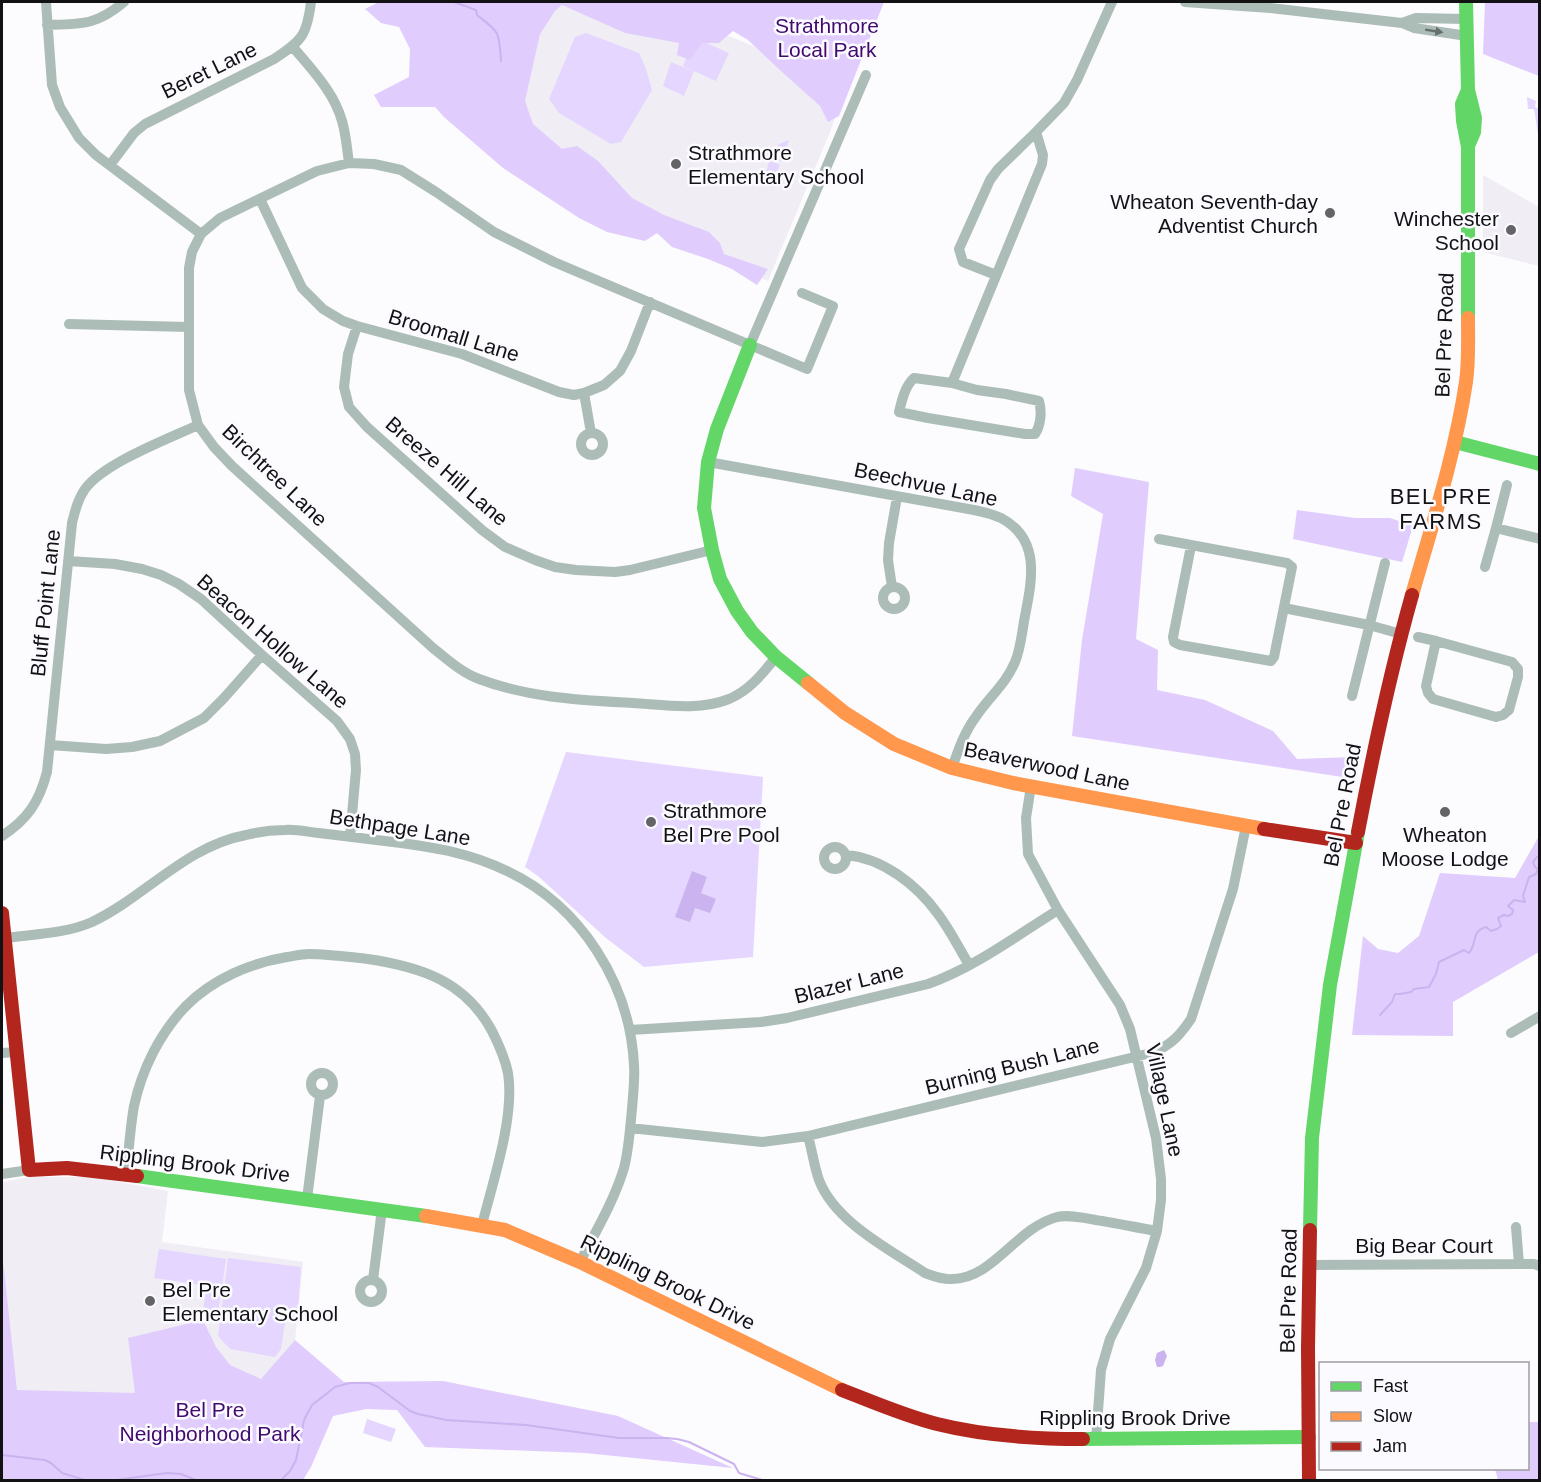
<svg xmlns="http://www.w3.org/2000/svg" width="1541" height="1482" font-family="Arial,sans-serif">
	<rect width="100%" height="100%" fill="#fcfbfe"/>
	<path fill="#f0edf5" d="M547 2 698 23 846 85 830 132 768 281 550 188 488 92Z
		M1483 175 1539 207V266L1483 252Z
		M30 1177H93L168 1191 162 1242 303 1262 295 1340 284 1371 145 1444 2 1400V1182Z"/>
	<path fill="#e4d6fe" d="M586 33 639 53 645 66 652 90 621 142 611 144 559 113 549 99 575 37Z
		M695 38 729 53 716 81 694 71 684 96 663 86 671 62 693 71 683 66Z
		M1527 97 1536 101 1535 107 1539 109V141L1534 109H1528Z
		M789 140 782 162 771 158 779 144Z
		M770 159 780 165 771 188 769 186V183H767L765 175Z
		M566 752 763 777 753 957 644 967 606 938 538 876 525 867Z
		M159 1249 226 1259 222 1288 154 1278Z
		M228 1258 301 1267 298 1312 285 1323 281 1349 275 1357 230 1349 218 1336Z
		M206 1290 221 1292 217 1320 202 1318Z
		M367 1419 396 1429 391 1442 363 1433Z"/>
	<path fill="#e0cdfd" d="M379 2H884L839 116 828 122 820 106 781 71 748 40 733 31 719 43H702L690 60 677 55 679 43 625 33 562 5 555 11 540 34 525 101 533 124 562 149 577 146 598 161 632 198 664 215 709 232 720 243 724 254 768 269 757 285 732 269 708 259 672 247 657 233 645 241 607 232 579 218 503 168 444 117 435 107H381L374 95 409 77 410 49 399 27 381 23 365 9Z
		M1485 2H1539V76L1483 54Z
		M1075 468 1149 482 1136 639 1158 650 1157 690 1205 700 1273 731 1297 759 1353 757 1349 778 1072 736 1082 640 1103 514 1071 496Z
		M1297 510 1355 518H1390L1413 526 1402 562 1293 539Z
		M1539 836V952L1453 1002V1036L1352 1035 1363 936 1378 949 1398 953 1419 936 1440 873 1515 878Z
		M2 1258 4 1269 17 1390 135 1393 128 1338 203 1320 216 1347 230 1365 261 1379 295 1340 344 1382 443 1381 618 1416 733 1468 585 1453 425 1447 397 1410 366 1409 333 1416 311 1467 303 1480H2Z
		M1528 1422H1539V1480H1498L1495 1469 1528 1468Z"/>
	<path fill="#cab3ee" d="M692 871 707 877 701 893 716 899 710 913 695 908 690 922 675 917Z
		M1164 1350 1167 1356 1163 1366 1160 1367H1157L1155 1360 1157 1353Z"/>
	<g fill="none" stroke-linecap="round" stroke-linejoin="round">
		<path stroke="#cab3ee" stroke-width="2" d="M454 2 476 10 477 15C500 33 499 31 501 61
			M1540 846V848
			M1380 1015 1392 1002 1395 994H1400L1411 992 1414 989 1429 987 1436 974 1439 962 1464 950 1469 953C1478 943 1470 932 1486 927L1491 931 1497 929 1501 926 1498 918 1504 915 1508 916 1512 914 1513 910 1508 906 1514 900 1525 902 1523 896 1529 877 1536 874 1538 869 1535 867 1533 862 1537 857H1540
			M2 1455 45 1460 51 1463 62 1473 85 1480
			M116 1480 167 1473 181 1474 196 1480
			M281 1480 290 1471 296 1460 304 1420 312 1405 335 1387 350 1383H369L378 1387 410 1411 418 1414 446 1420 526 1425 619 1438H666L677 1439 689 1442 734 1464 739 1473 762 1480"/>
		<path stroke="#acbdb7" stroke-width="10" d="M46 2 52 85 60 107 79 138 96 155 201 234
			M1185 2 1270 8 1402 23 1414 28 1467 36
			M1402 23 1416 18 1466 19
			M47 25C82 24 97 25 124 2
			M293 47C312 70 334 92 342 121 346 134 347 149 349 163
			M110 165 134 133 145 124 274 59C302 41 307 35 311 2
			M260 199 302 288 323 309 343 321 357 326 462 354 559 392 574 395 584 393 604 385 620 371 631 351 650 302
			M996 275 963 262 959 249 990 180 998 169 1036 132
			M69 324 188 327
			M357 326 348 354 344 387 349 407 367 427 482 530 505 547 535 560 555 567 576 570 615 572 630 570 712 550
			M750 345 866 75
			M914 378 952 383 977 390 1006 394 1039 401C1042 411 1041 425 1035 434H1025L928 418 899 412C902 400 905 386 914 378Z
			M952 383 1042 164 1043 155 1036 132 1064 103 1077 80 1112 2
			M584 393 591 433
			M581 444a11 11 0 1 1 22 0a11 11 0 1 1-22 0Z
			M708 462 974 510C983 512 993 514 1001 518 1041 539 1032 580 1025 616 1022 631 1021 648 1015 662 1006 684 988 698 975 718 964 733 958 751 952 768
			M1507 485 1496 528 1540 539
			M1159 539 1287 563 1292 567 1274 657 1271 661 1180 645 1174 642 1173 637 1191 546
			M68 561 115 564 142 569 161 575 179 584 201 599 262 655 337 721 350 739 355 754 356 770 350 837
			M1485 567 1496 528
			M892 587 888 560 889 543 897 497
			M883 598a11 11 0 1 1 22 0a11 11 0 1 1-22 0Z
			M1284 608 1369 625 1401 634
			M1418 637 1436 641
			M1436 641 1512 662 1518 669V677L1509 710 1503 715 1496 717 1433 699 1428 693 1426 686Z
			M776 657C762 674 750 690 729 699 699 711 665 705 633 703 581 700 529 698 479 679 462 673 447 659 433 648L232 466 214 447 198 425 189 390V268L192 252 201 234 220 218 317 171 349 163 374 164 401 170 436 192 494 232 554 262 807 369 833 306 802 293
			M1352 696 1385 563
			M50 745 106 749 132 747 160 741 204 718 224 698 262 655
			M1031 786 1026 818 1028 854 1058 910 1120 1005 1130 1029 1156 1138 1161 1179V1200L1157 1231 1146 1268 1110 1339 1101 1370 1096 1439
			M2 836C28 819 39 802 47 772L72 523C75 511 78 499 85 489 104 463 168 439 198 425
			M824 858a11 11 0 1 1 22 0a11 11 0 1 1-22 0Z
			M846 855C883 858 917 885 938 914 950 930 959 948 969 965
			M5 938C33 934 65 934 92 922 145 897 186 846 246 835 258 832 272 830 285 830 296 829 308 832 319 833 344 836 369 839 393 842 436 848 468 852 507 871 581 906 630 984 634 1065 635 1079 633 1095 632 1109 630 1128 629 1149 624 1168 614 1201 596 1231 580 1262
			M630 1030 761 1022 787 1018 928 984C975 967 1016 936 1058 910
			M1511 1033 1540 1016
			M2 1053 16 1052
			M311 1084a11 11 0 1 1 22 0a11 11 0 1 1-22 0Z
			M630 1128 762 1142 808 1136 1155 1052C1173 1043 1180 1035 1191 1019L1233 889 1246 826
			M808 1136C812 1150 814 1166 819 1180 835 1222 889 1249 925 1273 933 1276 943 1280 952 1279 993 1279 1016 1228 1057 1217 1071 1214 1088 1219 1102 1221 1120 1224 1139 1228 1157 1231
			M2 1174 29 1170
			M126 1174C129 1151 130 1128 134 1106 142 1069 160 1033 186 1006 213 979 250 963 287 957 294 956 302 954 309 954 328 954 349 957 368 959 421 967 465 981 492 1031 499 1045 505 1058 508 1073 515 1117 493 1181 482 1225
			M307 1199 320 1096
			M1516 1227 1519 1264
			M1308 1265 1519 1264H1534L1540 1266
			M360 1291a11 11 0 1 1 22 0a11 11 0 1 1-22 0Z
			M373 1280 382 1209"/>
		<path stroke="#63d668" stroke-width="14" d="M1466 2 1468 90 1475 118 1474 132 1468 146
			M1468 90 1462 104 1463 121 1468 147V318
			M750 345 717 429 708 462 704 508 712 550 720 579 737 611 752 632 776 657 808 683
			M1455 442 1540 464
			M137 1176 426 1216
			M1310 1230 1312 1138 1330 985 1358 832
			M1083 1439 1309 1437"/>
		<path stroke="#ff974d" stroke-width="14" d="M1412 595C1432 525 1455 455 1466 382 1469 361 1468 340 1468 318
			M808 683 845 713 894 744 952 768 1013 783 1264 829
			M426 1216 505 1230 580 1262 842 1390"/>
		<path stroke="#b3261e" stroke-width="14" d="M1264 829 1356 843
			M1358 832C1373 753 1390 673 1412 595
			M2 913 29 1170 67 1168 137 1176
			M842 1390C873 1402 905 1416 937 1424 985 1436 1034 1439 1083 1439
			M1309 1480 1308 1348 1310 1230"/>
	</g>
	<defs><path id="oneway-solid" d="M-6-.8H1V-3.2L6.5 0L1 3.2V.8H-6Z" transform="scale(1.5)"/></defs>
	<use fill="#67706d" href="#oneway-solid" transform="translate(1434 31) rotate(9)"/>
	<g fill="#646365" stroke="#fbfaff" stroke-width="2">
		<circle cx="676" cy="164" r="6"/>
		<circle cx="1330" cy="213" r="6"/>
		<circle cx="1511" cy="230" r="6"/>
		<circle cx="1445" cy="812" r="6"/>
		<circle cx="651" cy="822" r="6"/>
		<circle cx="150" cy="1301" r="6"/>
	</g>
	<g text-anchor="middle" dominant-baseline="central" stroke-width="5" stroke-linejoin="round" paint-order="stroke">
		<g font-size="21" fill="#400a6e" stroke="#fbfaff">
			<text x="827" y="25">Strathmore<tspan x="827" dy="24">Local Park</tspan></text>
			<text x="210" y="1409">Bel Pre<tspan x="210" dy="24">Neighborhood Park</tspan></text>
		</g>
		<g font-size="21" fill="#121113" stroke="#fbfaff">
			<text transform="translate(209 70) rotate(-26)">Beret Lane</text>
			<text transform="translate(454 335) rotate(17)">Broomall Lane</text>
			<text transform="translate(1444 335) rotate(-88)">Bel Pre Road</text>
			<text transform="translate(447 471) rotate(41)">Breeze Hill Lane</text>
			<text transform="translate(275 475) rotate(44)">Birchtree Lane</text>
			<text transform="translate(926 484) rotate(12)">Beechvue Lane</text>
			<text transform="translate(45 603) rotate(-84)">Bluff Point Lane</text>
			<text transform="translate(273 641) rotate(41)">Beacon Hollow Lane</text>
			<text transform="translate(1047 766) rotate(12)">Beaverwood Lane</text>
			<text transform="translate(1342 805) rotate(-79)">Bel Pre Road</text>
			<text transform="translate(400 827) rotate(9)">Bethpage Lane</text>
			<text transform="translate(849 983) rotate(-14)">Blazer Lane</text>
			<text transform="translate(1012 1066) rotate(-14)">Burning Bush Lane</text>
			<text transform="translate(1165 1100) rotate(78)">Village Lane</text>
			<text transform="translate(195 1163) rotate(7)">Rippling Brook Drive</text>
			<text x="1424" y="1245">Big Bear Court</text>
			<text transform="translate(668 1282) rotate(26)">Rippling Brook Drive</text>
			<text transform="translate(1288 1291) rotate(-89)">Bel Pre Road</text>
			<text x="1135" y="1417">Rippling Brook Drive</text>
		</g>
		<g font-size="21" fill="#121113" stroke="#fbfaff" text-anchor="start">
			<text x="688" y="152">Strathmore<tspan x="688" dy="24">Elementary School</tspan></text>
			<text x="1318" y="201" text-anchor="end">Wheaton Seventh-day<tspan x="1318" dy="24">Adventist Church</tspan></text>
			<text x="1499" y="218" text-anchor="end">Winchester<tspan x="1499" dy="24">School</tspan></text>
			<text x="663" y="810">Strathmore<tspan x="663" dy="24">Bel Pre Pool</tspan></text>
			<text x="1445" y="834" text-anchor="middle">Wheaton<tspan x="1445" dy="24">Moose Lodge</tspan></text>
			<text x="162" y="1289">Bel Pre<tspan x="162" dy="24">Elementary School</tspan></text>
		</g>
		<g font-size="22" letter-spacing="1.5" fill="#121113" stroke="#fbfaff">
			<text x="1441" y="496">BEL PRE<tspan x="1441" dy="25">FARMS</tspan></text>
		</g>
	</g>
	<rect width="1541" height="1482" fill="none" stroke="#121113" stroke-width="6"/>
	<rect x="1319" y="1362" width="210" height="108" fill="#fbfaff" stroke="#9e9da1" stroke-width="1.5"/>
	<rect x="1331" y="1382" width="30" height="9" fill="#63d668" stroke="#9e9da1" stroke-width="1.5"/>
	<text x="1373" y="1392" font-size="18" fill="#121113">Fast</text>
	<rect x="1331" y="1412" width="30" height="9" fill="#ff974d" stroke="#9e9da1" stroke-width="1.5"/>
	<text x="1373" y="1422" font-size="18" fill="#121113">Slow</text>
	<rect x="1331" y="1442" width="30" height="9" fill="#b3261e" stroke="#9e9da1" stroke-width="1.5"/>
	<text x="1373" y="1452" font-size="18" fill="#121113">Jam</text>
</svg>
